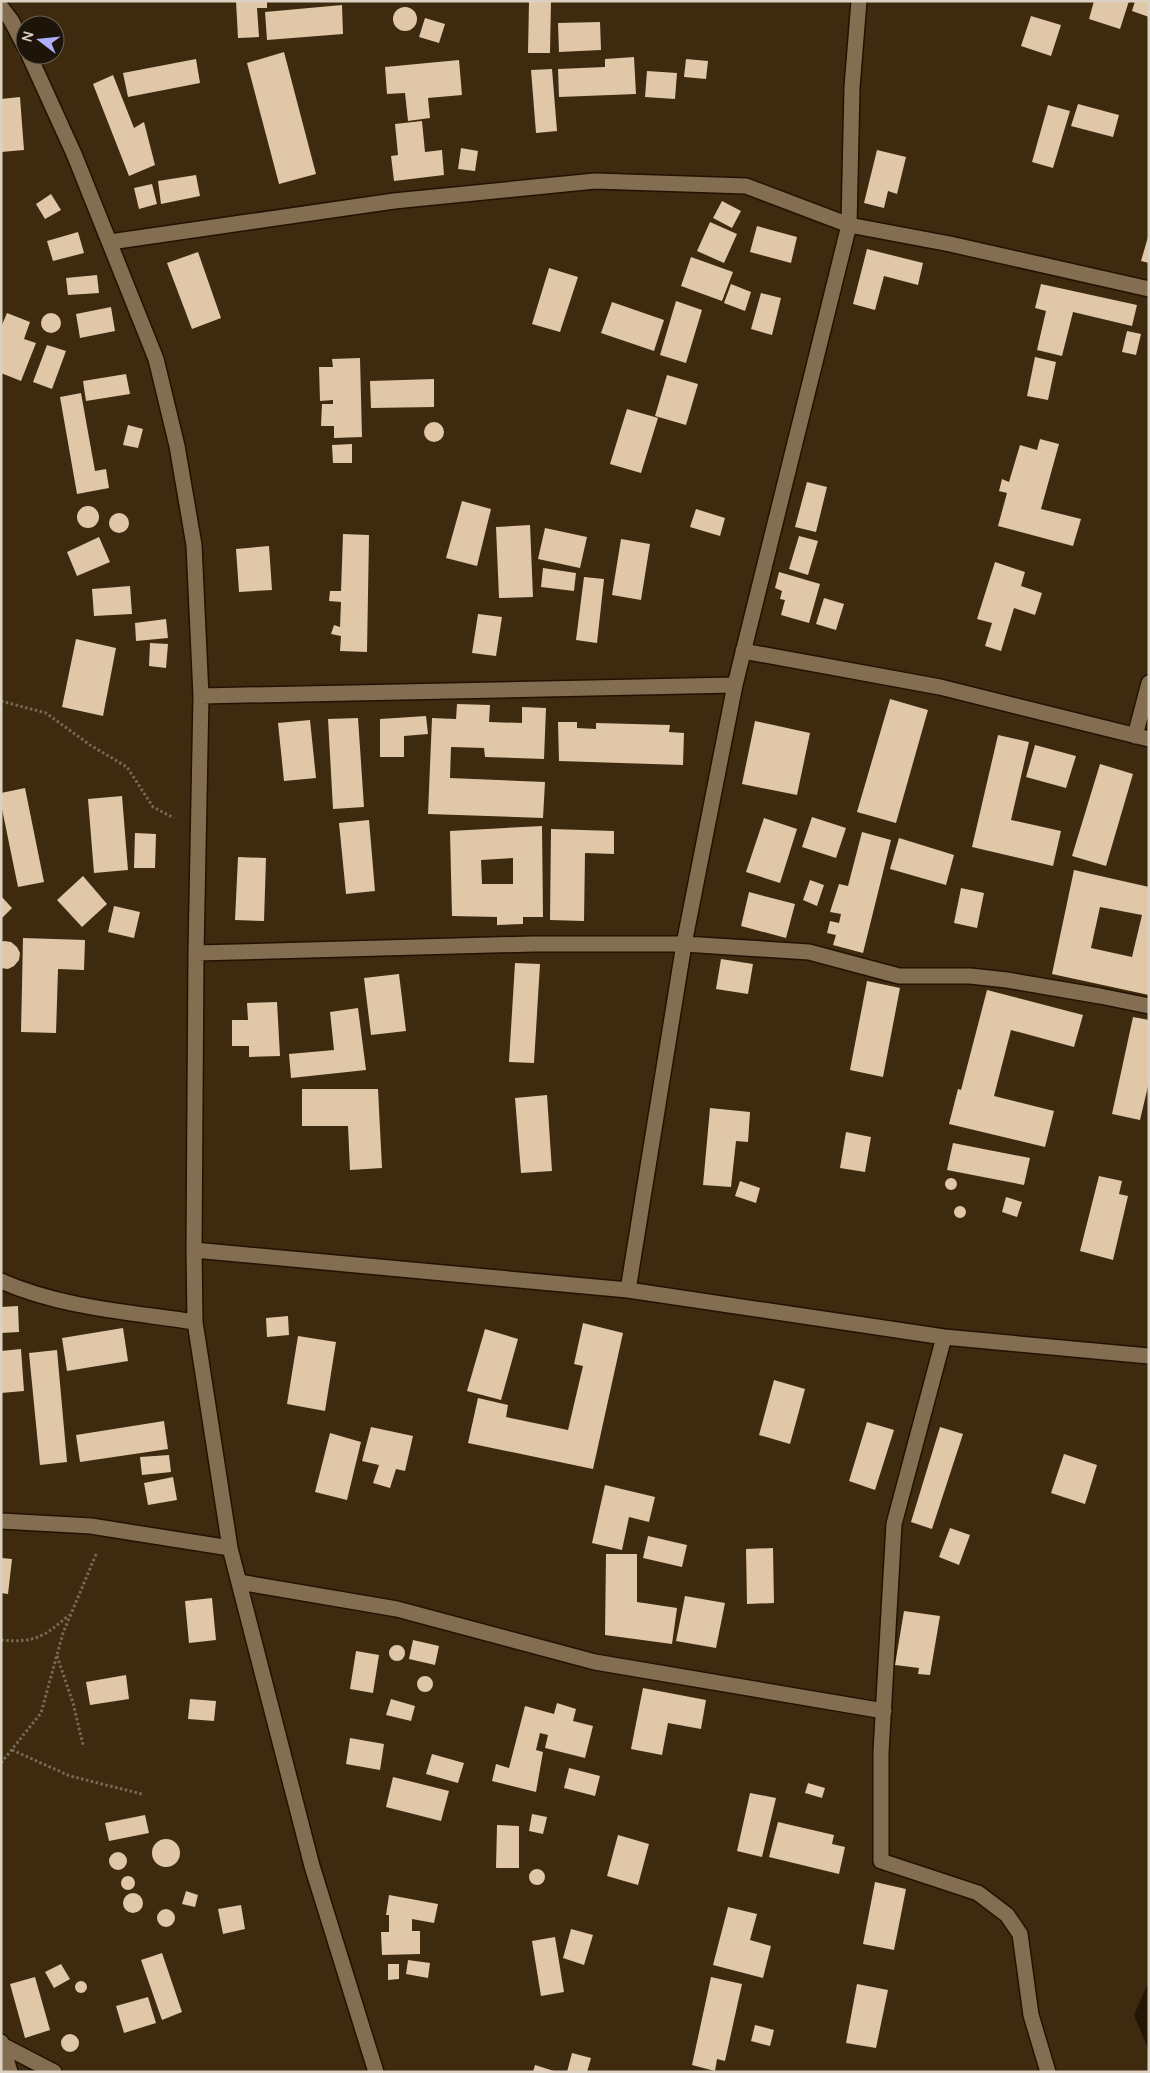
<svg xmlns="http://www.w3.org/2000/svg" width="1150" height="2073" font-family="Manrope,sans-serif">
	<rect width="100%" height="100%" fill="#3d2a0f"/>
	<path fill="#221605" d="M1149 1981V2051L1134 2015Z"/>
	<path fill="#dfc7a8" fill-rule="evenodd" d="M236 1H267V8H257L259 37 238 38Z
		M529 1H551L550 53H528Z
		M1094 1H1129L1120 29 1089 19Z
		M1135 1H1149V17L1132 11Z
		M342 5 343 34 267 40 265 12Z
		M393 19a12 12 0 1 1 24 0a12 12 0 1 1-24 0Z
		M1031 16 1061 25 1051 56 1021 46Z
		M425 18 445 24 439 43 419 37Z
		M600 22 601 50 559 52 558 23Z
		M284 52 316 174 279 184 247 63Z
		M634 57 636 94 559 97 558 69 605 67V59Z
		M196 59 200 83 128 97 123 73Z
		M686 59 708 61 706 79 684 77Z
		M459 60 462 95 428 98 430 118 408 121 405 93 387 94 385 67Z
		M552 69 557 131 536 133 531 70Z
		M647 71 677 73 675 99 645 97Z
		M113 75 134 128 144 122 155 165 129 176 93 84Z
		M20 97 24 150 1 152V99Z
		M1078 104 1119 115 1113 137 1071 126Z
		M1048 105 1070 111 1053 168 1032 162Z
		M422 121 425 152 442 150 444 175 394 181 391 156 398 155 395 124Z
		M461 148 478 151 475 171 458 169Z
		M877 150 906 157 897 194 888 191 884 208 864 203Z
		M196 175 200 196 161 204 158 181Z
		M152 184 157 204 139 209 134 188Z
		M51 194 61 210 45 219 36 204Z
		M722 201 741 211 732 228 713 218Z
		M710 222 737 234 724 263 697 251Z
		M757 226 797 237 791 263 750 252Z
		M78 232 84 253 53 261 47 241Z
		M1148 237H1149V263L1141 261Z
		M867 249 923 263 918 285 884 276 875 310 853 304Z
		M198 252 221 318 192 329 167 263Z
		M691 257 733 272 722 301 681 286Z
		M549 268 578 277 560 332 532 324Z
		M97 275 99 293 68 295 66 278Z
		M731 284 751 292 745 311 724 303Z
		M1041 284 1137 305 1132 326 1073 312 1062 356 1037 350 1046 311 1035 308Z
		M761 293 781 298 772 335 751 329Z
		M676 301 702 310 686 363 660 355Z
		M612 302 664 320 654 351 601 333Z
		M111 307 115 331 80 338 76 314Z
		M7 313 30 322 24 339 36 343 21 381 1 373V327Z
		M41 323a10 10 0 1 1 20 0a10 10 0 1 1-20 0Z
		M1127 331 1141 334 1136 355 1122 352Z
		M47 345 66 351 52 389 33 382Z
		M1035 357 1056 362 1048 400 1027 396Z
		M360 358 362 437 334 438V426H321L322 404H333V400L320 401 319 367H333L332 359Z
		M126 374 130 394 86 401 83 381Z
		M667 375 698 384 686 425 655 416Z
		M434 379V407L371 408 370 381Z
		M81 393 95 471 106 469 109 488 77 494 60 397Z
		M627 409 658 418 641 473 610 464Z
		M424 432a10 10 0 1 1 20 0a10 10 0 1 1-20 0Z
		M128 425 143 429 138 448 123 445Z
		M1040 439 1059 444 1041 509 1081 519 1073 546 998 526 1007 493 999 491 1002 479 1009 482 1020 445 1037 450Z
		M352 444V463H333L332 445Z
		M807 482 827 487 816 532 795 527Z
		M462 501 491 509 477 566 446 558Z
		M77 517a11 11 0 1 1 22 0a11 11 0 1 1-22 0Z
		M696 509 725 518 720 536 690 527Z
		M109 523a10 10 0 1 1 20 0a10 10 0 1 1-20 0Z
		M530 525 533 597 499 598 496 527Z
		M545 528 587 537 580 568 538 559Z
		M343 534 369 535 367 652 340 651 341 636 331 634 334 625 340 627 341 602 329 601 330 591H341Z
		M799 536 818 541 808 575 789 569Z
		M99 537 110 562 77 576 67 552Z
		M621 539 650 544 641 600 612 595Z
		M269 546 272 590 239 592 236 549Z
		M995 562 1025 572 1021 586 1042 593 1035 615 1014 608 1001 651 985 646 992 623 977 619Z
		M543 568 576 573 574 591 541 587Z
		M779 572 820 584 809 623 781 615 785 600 780 599 782 591 775 588Z
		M584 577 604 579 597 643 576 640Z
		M130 586 132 614 94 616 92 589Z
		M824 598 844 604 836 630 816 624Z
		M478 614 502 617 496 656 472 653Z
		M166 619 168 638 136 641 135 623Z
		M76 639 116 648 103 716 62 707Z
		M150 643 168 644 166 668 149 666Z
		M890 699 928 710 896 823 857 812Z
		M457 704 490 705 489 722 522 723V707L546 708 544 759 485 757 484 748 451 747 450 778 545 782 543 818 428 814 432 718 456 719Z
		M426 716 428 734 404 736V757H380V719Z
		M358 718 364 807 333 809 328 719Z
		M310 720 316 778 284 781 278 723Z
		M755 721 810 733 797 795 742 784Z
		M558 722H577V728L596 729V723L670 725 669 732 684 733 683 765 559 761Z
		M998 735 1029 742 1011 820 1061 831 1053 866 972 847Z
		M1035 745 1076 756 1066 788 1026 777Z
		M1100 764 1133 774 1106 866 1072 856Z
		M25 788 44 882 18 887 1 804V793Z
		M122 796 128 870 94 873 88 799Z
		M812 817 846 828 836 858 802 847Z
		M764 818 797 829 780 883 746 872Z
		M369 820 375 891 346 894 339 823Z
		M542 826 543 917H523V924L497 925V917L452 916 450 831ZM513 858V884H482L481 860Z
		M551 829 614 831V854L585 853 584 921 550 920Z
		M862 832 891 840 863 953 833 945 836 935 827 933 830 921 839 923 841 914 830 912 839 884 848 886Z
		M135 833 156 834 155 868H134Z
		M899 838 954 855 946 885 890 869Z
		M238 857 266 858 264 921 235 920Z
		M1074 870 1149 887V995L1052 974ZM1100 907 1142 915 1132 957 1091 948Z
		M83 876 107 904 82 927 57 900Z
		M810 880 824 885 817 906 803 900Z
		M961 888 984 893 977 928 954 923Z
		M749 892 795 904 786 938 741 926Z
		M1 896 12 908 1 919Z
		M114 906 140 912 134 938 108 932Z
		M23 938 85 940 84 970 58 969 56 1033 21 1032Z
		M4 941 11 942 17 947 20 953 19 960 14 966 8 969 1 968V942Z
		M721 959 753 964 748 994 716 989Z
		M515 963 540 964 534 1063 509 1062Z
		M399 974 406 1031 371 1035 364 978Z
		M867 981 900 988 883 1077 850 1070Z
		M987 990 1083 1015 1074 1047 1011 1030 994 1096 1054 1111 1045 1147 949 1124 958 1089 961 1090Z
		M277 1002 280 1056 249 1057V1046H232V1020H248L247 1003Z
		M358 1008 366 1070 291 1078 289 1054 334 1050 330 1012Z
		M1133 1017 1149 1020V1082L1140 1120 1112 1114Z
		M302 1089H378L382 1168 350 1170 348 1126H302Z
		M547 1095 552 1171 521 1173 515 1098Z
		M710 1108 750 1112 748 1142 736 1141 731 1187 703 1185Z
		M846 1132 871 1137 865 1172 840 1168Z
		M953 1143 1030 1158 1024 1185 947 1170Z
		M1099 1176 1122 1181 1119 1194 1128 1196 1113 1260 1080 1251Z
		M945 1184a6 6 0 1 1 12 0a6 6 0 1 1-12 0Z
		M740 1181 760 1188 756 1203 735 1196Z
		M1006 1197 1022 1202 1017 1217 1002 1212Z
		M954 1212a6 6 0 1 1 12 0a6 6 0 1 1-12 0Z
		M18 1306 19 1332 1 1333V1307Z
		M288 1316 289 1335 267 1337 266 1318Z
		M583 1323 623 1333 593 1469 468 1443 478 1398 508 1405 506 1417 568 1430 583 1366 574 1364Z
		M123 1328 128 1361 67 1371 62 1338Z
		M485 1329 518 1339 501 1400 467 1391Z
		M298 1336 336 1342 325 1411 287 1404Z
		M21 1349 24 1391 1 1393V1351Z
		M57 1350 67 1462 40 1465 29 1353Z
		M774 1380 805 1389 790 1444 759 1435Z
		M164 1421 168 1449 80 1462 76 1435Z
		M867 1422 894 1430 875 1490 849 1481Z
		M371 1427 413 1436 405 1471 396 1469 390 1488 373 1483 379 1465 362 1461Z
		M940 1427 963 1434 932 1529 911 1522Z
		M330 1433 361 1442 347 1500 315 1492Z
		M1064 1454 1097 1465 1085 1504 1051 1493Z
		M169 1455 171 1472 142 1475 140 1457Z
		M173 1477 177 1500 148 1505 144 1483Z
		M605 1485 655 1497 649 1522 629 1517 622 1550 592 1543Z
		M950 1528 970 1535 959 1565 939 1557Z
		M648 1536 687 1545 682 1567 643 1558Z
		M773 1548 774 1603 747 1604 746 1549Z
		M606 1554H637V1602L677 1608 672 1644 605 1635Z
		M1 1558 12 1559 8 1594 1 1593Z
		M685 1596 725 1603 716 1648 676 1641Z
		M212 1598 216 1640 189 1643 185 1601Z
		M904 1611 940 1616 930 1675 918 1674 919 1668 895 1665Z
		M413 1640 439 1646 435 1665 409 1659Z
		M389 1653a8 8 0 1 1 16 0a8 8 0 1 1-16 0Z
		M356 1651 379 1655 373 1693 350 1689Z
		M126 1675 129 1699 90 1705 86 1682Z
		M417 1684a8 8 0 1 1 16 0a8 8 0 1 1-16 0Z
		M643 1688 706 1700 701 1729 668 1723 662 1755 631 1749Z
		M190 1699 216 1701 214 1721 188 1719Z
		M391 1699 415 1706 411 1721 386 1715Z
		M557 1703 576 1709 573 1721 593 1726 585 1758 545 1748 548 1735 540 1733 536 1750 543 1752 536 1792 492 1781 496 1764 509 1768 525 1706 554 1714Z
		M350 1738 384 1744 380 1770 346 1764Z
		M432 1754 464 1763 458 1783 426 1774Z
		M569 1768 600 1776 595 1796 564 1788Z
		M393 1777 449 1791 441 1821 386 1807Z
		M808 1783 825 1788 822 1798 805 1793Z
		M750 1793 776 1798 762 1857 737 1851Z
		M532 1814 547 1817 543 1834 529 1831Z
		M145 1815 149 1833 109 1841 105 1823Z
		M778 1822 834 1835 832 1844 845 1847 839 1874 769 1857Z
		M497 1825 519 1826V1868H496Z
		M618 1835 649 1844 638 1885 607 1876Z
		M152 1853a14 14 0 1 1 28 0a14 14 0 1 1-28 0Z
		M109 1861a9 9 0 1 1 18 0a9 9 0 1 1-18 0Z
		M529 1877a8 8 0 1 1 16 0a8 8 0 1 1-16 0Z
		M121 1883a7 7 0 1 1 14 0a7 7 0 1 1-14 0Z
		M875 1882 906 1889 894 1950 863 1944Z
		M186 1891 198 1895 195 1907 182 1904Z
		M123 1903a10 10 0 1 1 20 0a10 10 0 1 1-20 0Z
		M389 1895 438 1904 434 1923 412 1919V1931H420V1954L382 1955 381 1932H389V1915H386Z
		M241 1905 245 1929 223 1934 218 1909Z
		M728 1907 757 1914 750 1940 771 1946 763 1978 713 1965Z
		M157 1918a9 9 0 1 1 18 0a9 9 0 1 1-18 0Z
		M571 1929 593 1935 584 1965 563 1958Z
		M555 1937 564 1992 541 1996 532 1941Z
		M162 1953 182 2012 162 2020 141 1960Z
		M408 1960 430 1963 428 1978 406 1974Z
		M61 1964 70 1979 54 1988 45 1972Z
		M388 1964H399V1979L388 1980Z
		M35 1977 50 2030 25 2038 10 1984Z
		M711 1977 742 1984 725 2061 717 2059 715 2071 692 2065Z
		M75 1987a6 6 0 1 1 12 0a6 6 0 1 1-12 0Z
		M857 1984 888 1990 876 2048 846 2043Z
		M148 1997 156 2023 124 2033 116 2006Z
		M755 2025 774 2030 770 2046 751 2041Z
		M61 2043a9 9 0 1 1 18 0a9 9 0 1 1-18 0Z
		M572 2053 591 2058 587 2072H567Z
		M535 2065 554 2071V2072H533Z"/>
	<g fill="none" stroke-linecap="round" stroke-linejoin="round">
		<defs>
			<path id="minor" d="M1 7 11 20 25 47
				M29 55 74 154 156 359 177 446 194 545 201 696 196 953 194 1250 195 1322 230 1548 312 1866 376 2072
				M110 242 394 201 595 181 746 186 849 225 950 244 1149 289
				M743 651 940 687 1149 739
				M201 696 735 685
				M1135 736 1149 683
				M196 953 533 944H684L809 952 899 976H970L1007 980 1100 996 1149 1006
				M194 1250 628 1290 944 1337 1149 1356
				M1 1281C62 1308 130 1312 195 1322
				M628 1290 684 944 735 685 849 225 852 87 859 1
				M944 1337 894 1524 881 1752V1861L978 1893 1007 1915 1020 1934 1031 2015 1048 2072
				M1 1521 91 1526 230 1548
				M239 1582 397 1609 595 1662 884 1711
				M1 2042 10 2072
				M2 2045 54 2072"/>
		</defs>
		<use href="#minor" stroke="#231200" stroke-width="18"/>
		<path stroke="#796952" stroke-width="3" stroke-dasharray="2.5 2.5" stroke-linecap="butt" d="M1 701 46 713 90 745 127 767 153 807 174 818
			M1 1640C35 1643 44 1637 69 1615
			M57 1656 73 1703 83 1745
			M12 1750 70 1776 142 1794
			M1 1763 41 1713 63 1633 97 1552"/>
		<use href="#minor" stroke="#846e52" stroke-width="15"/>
	</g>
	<rect width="1150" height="2073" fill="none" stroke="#ddd1c1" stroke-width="5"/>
	<g transform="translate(40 40) rotate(286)"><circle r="24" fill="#1d1509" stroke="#6a6053"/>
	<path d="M0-4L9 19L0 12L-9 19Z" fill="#afaefa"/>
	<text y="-8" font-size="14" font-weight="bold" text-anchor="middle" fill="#ddd1c1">N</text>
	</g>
</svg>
